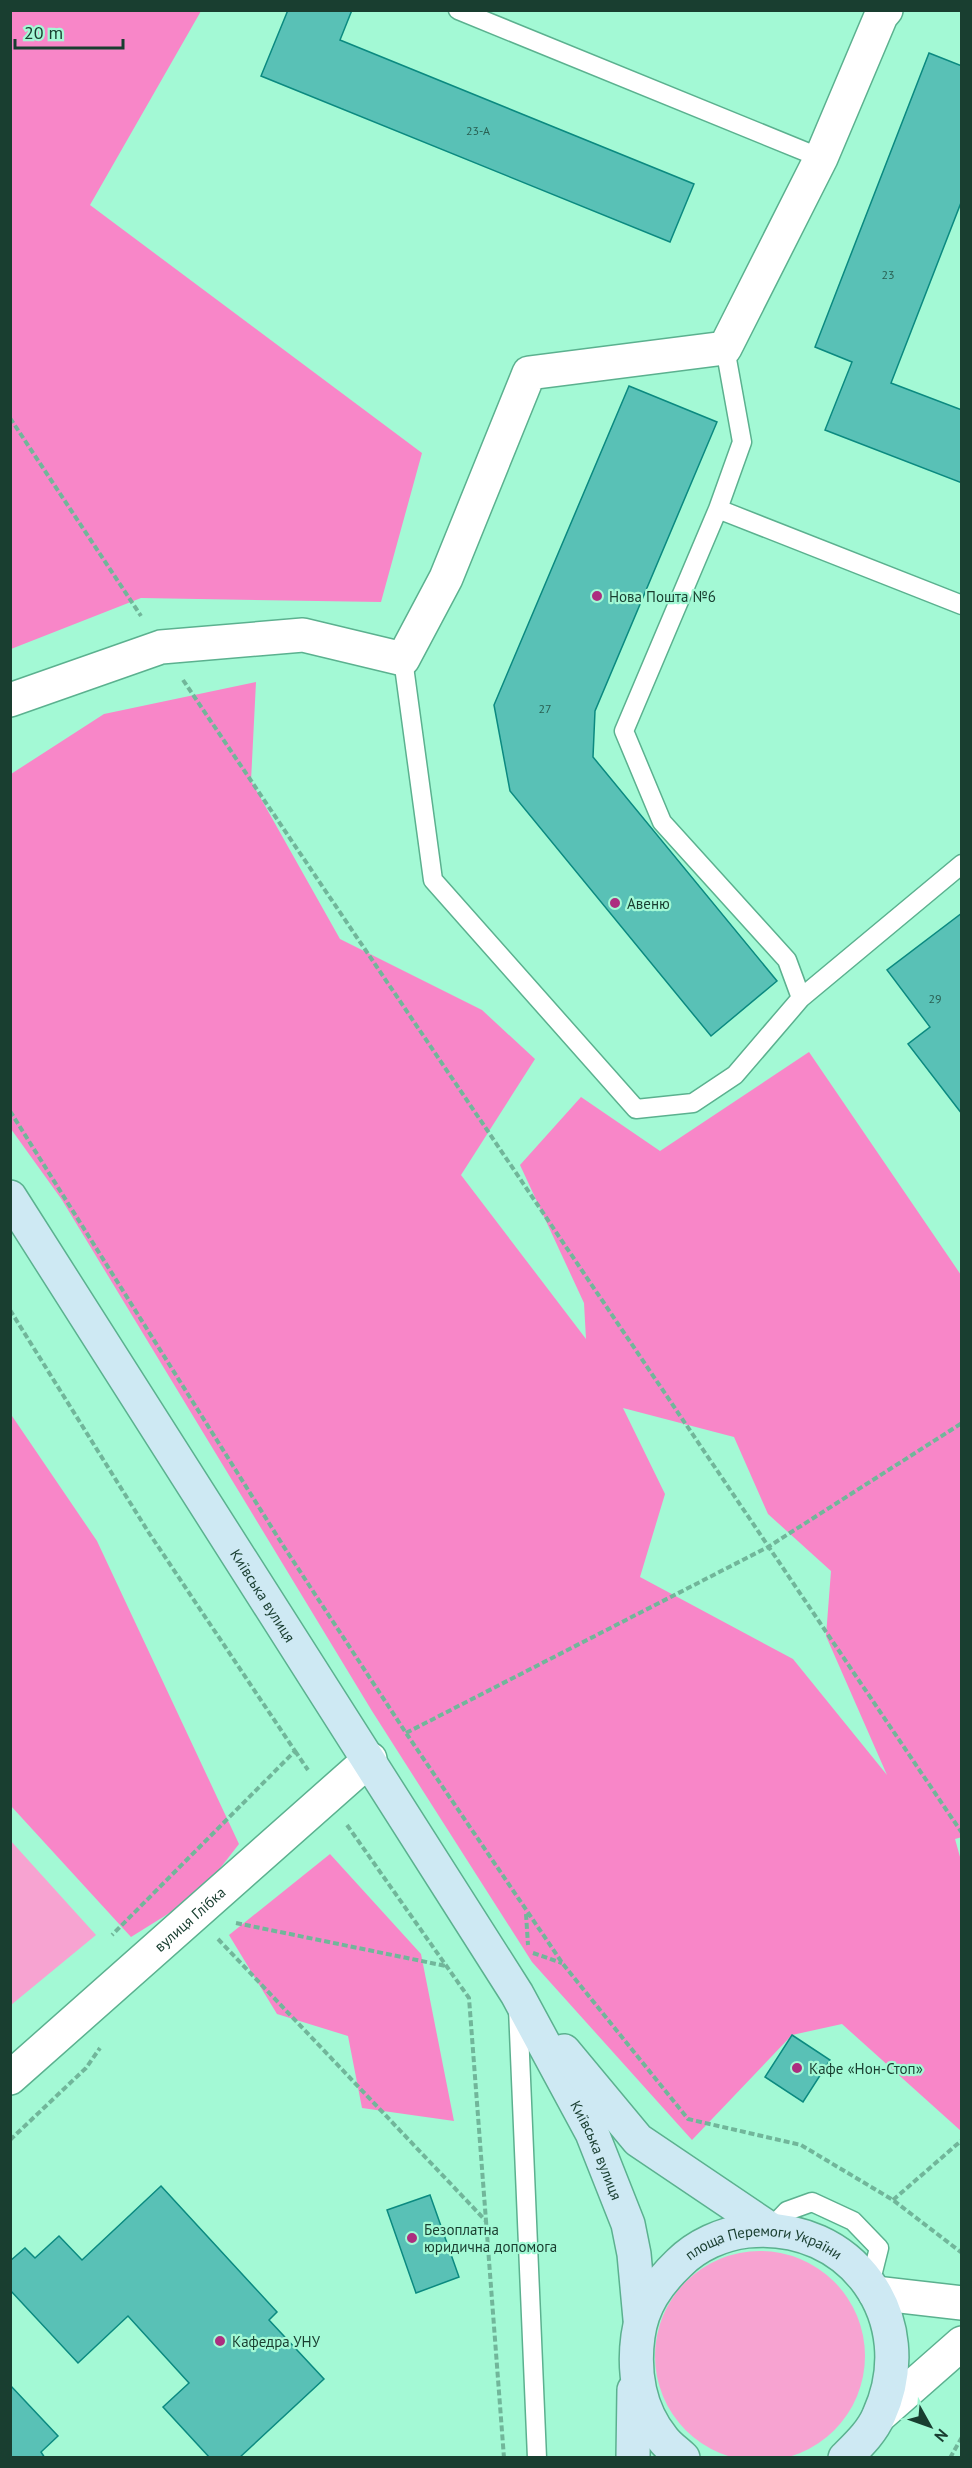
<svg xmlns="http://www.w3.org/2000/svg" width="972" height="2468" font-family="'PT Sans',sans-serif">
	<rect width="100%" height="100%" fill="#a3f9d5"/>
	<path fill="#f7a3d1" d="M10 1840 96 1935 11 2005H10Z
		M655 2356a105 105 0 1 1 210 0a105 105 0 1 1-210 0Z"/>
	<path fill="#f886c8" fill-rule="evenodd" d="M11 10 201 11 90 205 422 453 381 602 141 598 11 649Z
		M256 682 251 781 340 939 482 1010 535 1059 461 1175 586 1339 584 1303 520 1165 581 1097 660 1151 809 1052 961 1275 962 1837 955 1839 962 1864 961 2131 842 2024 792 2035 692 2140 532 1962 372 1711 62 1200 11 1129V774L104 714ZM623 1408 734 1437 768 1514 831 1571 826 1636 887 1775 793 1659 640 1577 665 1494Z
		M10 1413 97 1541 239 1844 200 1894 131 1937 11 1806Z
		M330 1854 421 1954 454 2121 362 2108 348 2036 277 2014 229 1935Z"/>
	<path fill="#59c1b6" stroke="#0b8a80" stroke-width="1.5" d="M288 10H352L340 40 694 184 670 242 261 76Z
		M929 53 962 66V200L891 383 962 410V483L825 430 852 362 815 347Z
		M629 386 717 422 595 711 593 757 777 981 711 1036 510 791 494 705Z
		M962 913V1114L908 1044 930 1027 887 970Z
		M792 2035 830 2060 803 2102 765 2077Z
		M161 2186 277 2312 269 2320 324 2379 239 2458H210L163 2407 189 2383 128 2316 78 2363 10 2290V2261L25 2248 35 2258 59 2236 82 2260Z
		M430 2195 459 2277 416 2293 387 2210Z
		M10 2385 58 2436 41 2452 45 2458H10Z"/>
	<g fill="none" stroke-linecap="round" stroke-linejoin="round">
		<defs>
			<path id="lane" d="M458 10 821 158
				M718 509 962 605
				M403 659 433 880 636 1109 693 1103 735 1075 801 998 787 960 662 822 624 731 718 509 742 442 725 348
				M801 998 962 864
				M518 2008 537 2458
				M770 2229 787 2211 812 2202 853 2221 879 2248 870 2284"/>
			<g id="street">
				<path d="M10 700 161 647 303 635 403 659 446 578 529 373 725 348 821 158 881 16 886 10"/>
				<path id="s1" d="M10 2078 370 1759"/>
				<path d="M875 2293 962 2303"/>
				<path d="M879 2416 962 2343"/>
			</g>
			<g id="secondary">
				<path id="s2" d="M10 1197 517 1994 592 2133 628 2224 634 2254 640 2319"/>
				<path d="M564 2051 638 2140 770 2229"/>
				<path d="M633 2458 634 2390"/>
				<path id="s3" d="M683 2458C677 2452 668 2446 663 2439 639 2410 633 2372 638 2336 642 2306 657 2284 679 2263 697 2245 722 2234 747 2231 852 2220 922 2320 879 2415 872 2432 858 2445 845 2458"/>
			</g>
		</defs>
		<use href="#lane" stroke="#5bb18f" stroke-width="21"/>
		<use href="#street" stroke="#5bb18f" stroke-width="36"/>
		<use href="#secondary" stroke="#5bb18f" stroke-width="36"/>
		<path stroke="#71b69a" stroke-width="4" stroke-dasharray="6 3" stroke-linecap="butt" d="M10 418 141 616
			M183 680 962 1833
			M10 1111 284 1547 406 1733 563 1964 688 2119 801 2145 893 2200 962 2253
			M10 1310 149 1533 295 1751 112 1935
			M406 1733 768 1547 962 1423
			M295 1751 308 1770
			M347 1825 469 1998 486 2221
			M526 1914 528 1945
			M236 1923 446 1966
			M218 1939 486 2221 504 2458
			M533 1953 562 1963
			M10 2140 86 2068 100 2048
			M893 2200 962 2140
			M950 2458 962 2437"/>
		<use href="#lane" stroke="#fff" stroke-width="18"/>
		<use href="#street" stroke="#fff" stroke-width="33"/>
		<use href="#secondary" stroke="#cee9f3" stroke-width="33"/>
	</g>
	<g fill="#ac2e7f" stroke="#a3f9d5" stroke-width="2">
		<circle cx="597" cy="596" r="6"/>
		<circle cx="615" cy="903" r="6"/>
		<circle cx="797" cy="2068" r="6"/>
		<circle cx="412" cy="2238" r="6"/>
		<circle cx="220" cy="2341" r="6"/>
	</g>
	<g text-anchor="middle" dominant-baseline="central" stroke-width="4.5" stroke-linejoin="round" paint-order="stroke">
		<g font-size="12" fill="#295f52">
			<text x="478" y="130">23-А</text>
			<text x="888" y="274">23</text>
			<text x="545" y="708">27</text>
			<text x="935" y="998">29</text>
		</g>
		<g font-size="15" fill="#193e30" stroke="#a3f9d5" text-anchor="start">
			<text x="609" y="596">Нова Пошта №6</text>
			<text x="627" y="903">Авеню</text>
			<text x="809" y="2068">Кафе «Нон-Стоп»</text>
			<text x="424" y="2229">Безоплатна<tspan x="424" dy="17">юридична допомога</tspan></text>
			<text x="232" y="2341">Кафедра УНУ</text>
		</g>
		<g font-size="15" fill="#193e30" stroke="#a3f9d5">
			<text stroke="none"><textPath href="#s2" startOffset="472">Київська вулиця</textPath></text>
			<text stroke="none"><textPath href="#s1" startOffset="240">вулиця Глібка</textPath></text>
			<text stroke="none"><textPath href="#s2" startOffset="1120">Київська вулиця</textPath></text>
			<text stroke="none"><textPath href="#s3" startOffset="315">площа Перемоги України</textPath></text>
		</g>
	</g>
	<rect width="972" height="2468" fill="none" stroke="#193e30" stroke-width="24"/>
	<g transform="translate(930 2426) rotate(130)" stroke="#a3f9d5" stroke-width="4.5" paint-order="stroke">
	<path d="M0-4.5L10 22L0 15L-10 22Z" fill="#193e30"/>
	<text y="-9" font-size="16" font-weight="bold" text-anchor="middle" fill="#193e30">N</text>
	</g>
	<path d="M15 39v9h108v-9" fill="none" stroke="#193e30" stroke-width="3"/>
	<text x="24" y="39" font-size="18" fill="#193e30" stroke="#a3f9d5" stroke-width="4.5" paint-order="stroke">20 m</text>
</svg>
